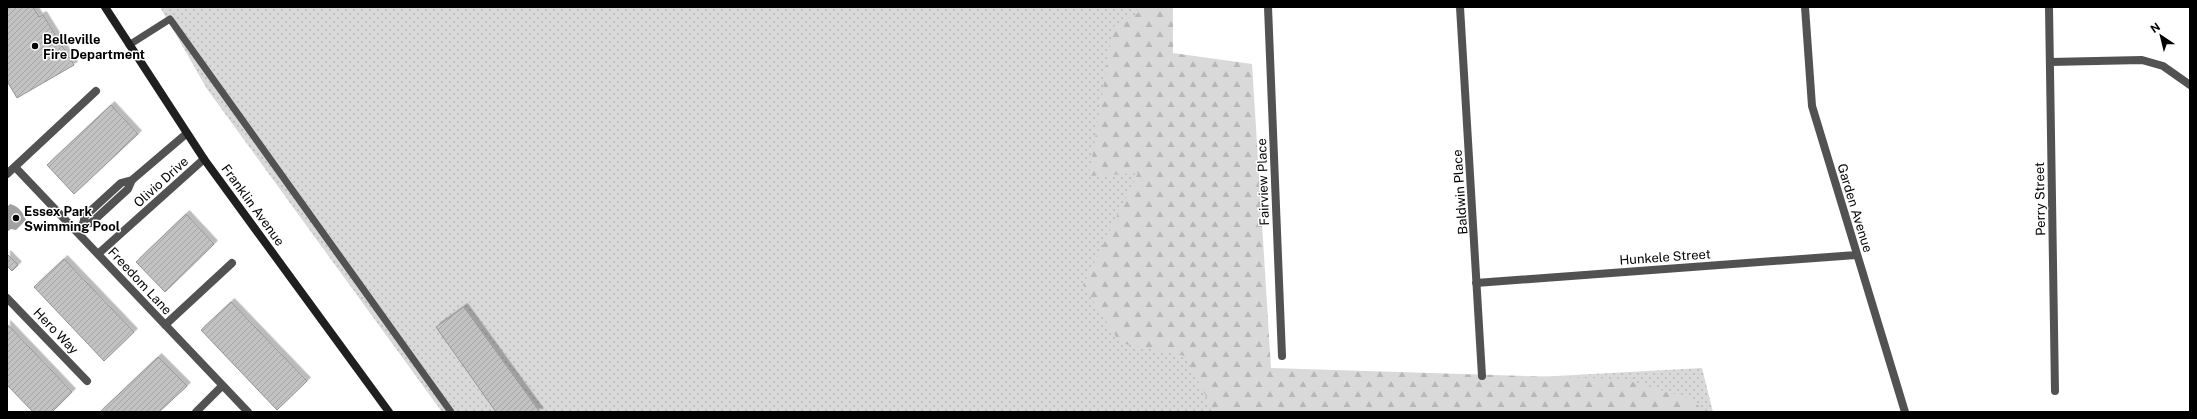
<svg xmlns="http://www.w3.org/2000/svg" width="2197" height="419" font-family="'Public Sans',sans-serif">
	<defs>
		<pattern id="grass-dots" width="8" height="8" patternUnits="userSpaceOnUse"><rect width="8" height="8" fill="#d9d9d9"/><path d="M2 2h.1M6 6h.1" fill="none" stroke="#b8b8b8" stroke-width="1.8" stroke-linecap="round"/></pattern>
		<pattern id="forest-firs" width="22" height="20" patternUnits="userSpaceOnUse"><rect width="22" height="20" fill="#d9d9d9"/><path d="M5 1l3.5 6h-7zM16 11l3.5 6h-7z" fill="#b8b8b8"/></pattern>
		<pattern id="building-hatch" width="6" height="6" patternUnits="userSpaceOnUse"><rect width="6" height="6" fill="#c2c2c2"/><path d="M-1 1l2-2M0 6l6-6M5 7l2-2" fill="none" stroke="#a5a5a5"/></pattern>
		<filter id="shadow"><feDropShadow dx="3.5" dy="-3.5" stdDeviation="0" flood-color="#0004"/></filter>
	</defs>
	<rect width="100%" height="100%" fill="#fff"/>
	<path fill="url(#grass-dots)" d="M160 7H1161L1164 84 1260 392 1702 368 1713 412H442L207 89Z"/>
	<path fill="url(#forest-firs)" d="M1137 7H1173V53L1252 64 1271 368 1622 379 1689 398 1706 412H1214L1185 356 1120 343 1083 285 1138 173 1089 176 1113 27 1138 13Z"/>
	<path fill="#a0a0a0" d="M10 204C18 206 23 212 26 220L16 230 11 229 7 232V207Z"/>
	<path fill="url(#building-hatch)" stroke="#969696" filter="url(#shadow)" d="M7 7H33L39 17 43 15 74 65 17 98 7 81Z
		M111 105 138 134 74 194 47 165Z
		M186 214 214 244 165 292 136 262Z
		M7 254 18 265 12 271 7 266Z
		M64 259 134 332 104 361 34 287Z
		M231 302 307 381 277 410 201 330Z
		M464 307 540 412H496L436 327Z
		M7 324 72 392 52 412H33L7 385Z
		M158 357 187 386 159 412H100Z"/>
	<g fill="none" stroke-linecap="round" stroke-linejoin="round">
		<path stroke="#525252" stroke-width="7" d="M129 45 170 19 451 412"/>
		<path stroke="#525252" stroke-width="8" d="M1268 7 1282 356
			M1460 7 1482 376
			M1805 7 1812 106 1905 412
			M2049 7 2055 391
			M2050 62 2142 60 2163 66 2190 85
			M15 167 248 412
			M7 174 96 91
			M83 224 85 216 121 183 132 180
			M76 231 83 224 91 223 128 189 132 180 186 134
			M98 254 204 159
			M1476 283 1856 255
			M7 298 87 381
			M165 325 232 263
			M196 412 222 386"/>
		<path stroke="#1f1f1f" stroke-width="8" d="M105 7 204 159 389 412"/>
	</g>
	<g fill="#000" stroke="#fff" stroke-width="1.5">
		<circle cx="35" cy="46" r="4"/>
		<circle cx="16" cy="218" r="4"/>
	</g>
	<g text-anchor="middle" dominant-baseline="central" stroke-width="3" stroke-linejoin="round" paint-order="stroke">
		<g font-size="13" font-weight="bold" fill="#000" stroke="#fff" text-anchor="start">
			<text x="43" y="39">Belleville<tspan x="43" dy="15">Fire Department</tspan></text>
			<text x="24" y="211">Essex Park<tspan x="24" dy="15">Swimming Pool</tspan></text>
		</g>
		<g font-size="13" fill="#000" stroke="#fff">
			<text transform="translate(161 182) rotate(-42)">Olivio Drive</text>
			<text transform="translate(1263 182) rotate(-92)">Fairview Place</text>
			<text transform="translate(1460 192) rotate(-94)">Baldwin Place</text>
			<text transform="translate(2040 199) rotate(-91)">Perry Street</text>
			<text transform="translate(253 205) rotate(54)">Franklin Avenue</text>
			<text transform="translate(1855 208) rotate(73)">Garden Avenue</text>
			<text transform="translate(1665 257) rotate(-4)">Hunkele Street</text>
			<text transform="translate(140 281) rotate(47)">Freedom Lane</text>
			<text transform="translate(56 331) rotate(46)">Hero Way</text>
		</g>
	</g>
	<rect width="2197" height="419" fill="none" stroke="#000000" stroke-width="16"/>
	<g transform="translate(2161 36) rotate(325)" stroke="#ffffff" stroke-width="3" paint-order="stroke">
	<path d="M0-3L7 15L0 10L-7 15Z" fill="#000000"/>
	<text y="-6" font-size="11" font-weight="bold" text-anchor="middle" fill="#000000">N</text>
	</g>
</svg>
